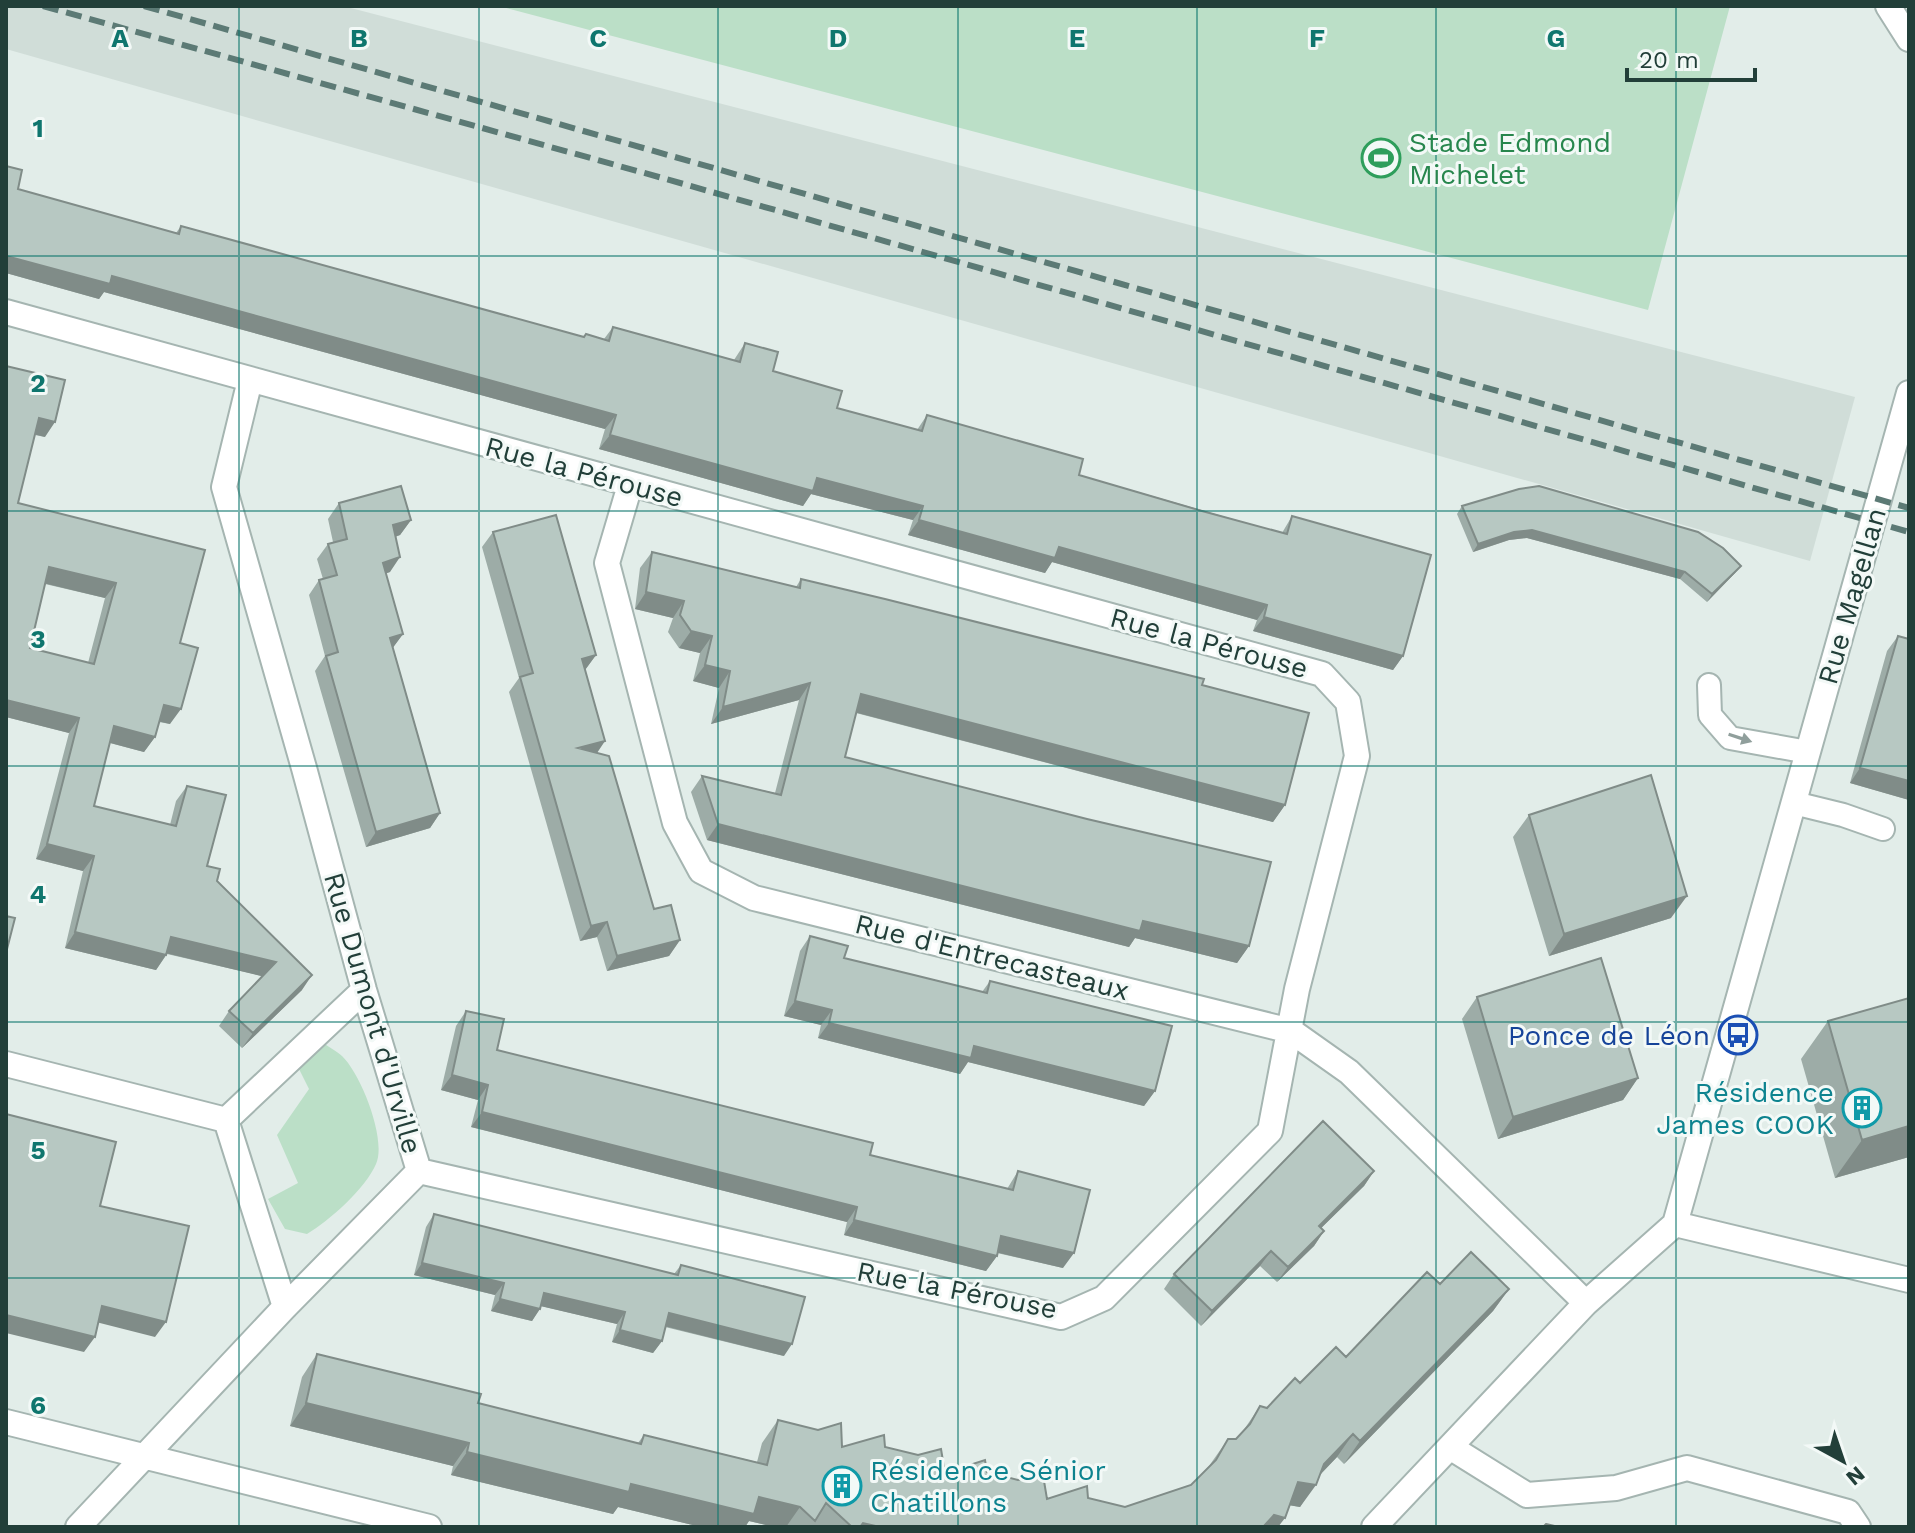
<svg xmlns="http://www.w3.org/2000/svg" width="1915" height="1533" font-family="'Work Sans',sans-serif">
	<rect width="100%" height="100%" fill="#e2ede9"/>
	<path fill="#d0ddd8" d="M6 6H343L1855 397 1810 561 6 49Z"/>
	<path fill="#bbdfc7" d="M499 6H1730L1648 310Z
		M322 1042C328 1047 337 1051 342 1056 361 1074 387 1140 376 1164 366 1188 329 1221 307 1234L285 1229 268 1199 298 1183 277 1135 309 1089 298 1067Z"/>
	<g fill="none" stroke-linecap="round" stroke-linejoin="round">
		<defs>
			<path id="service" d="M1709 685 1710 715 1730 738 1808 752
				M1794 803 1843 815 1883 829"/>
			<path id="minor" d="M1888 6 1909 39
				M6 312 1322 674 1348 702 1357 756 1297 989 1270 1131 1104 1298 1061 1317 419 1171
				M630 485 607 563 675 823 701 871 754 898 1291 1031 1349 1072 1586 1303
				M6 1064 226 1120 285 1307
				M226 1120 364 990
				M1675 1224 1909 393
				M1675 1224 1909 1280
				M6 1422 429 1527
				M1450 1447 1527 1495 1616 1488 1687 1468 1848 1512 1858 1527
				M78 1527 285 1307 419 1171 364 990 304 768 224 487 250 380
				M1374 1527 1586 1303 1675 1224"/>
		</defs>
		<use href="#service" stroke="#a5b5b1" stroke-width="26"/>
		<use href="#minor" stroke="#a5b5b1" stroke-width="28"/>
		<use href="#service" stroke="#fff" stroke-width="22"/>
		<use href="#minor" stroke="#fff" stroke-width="24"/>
		<path stroke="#5c7a75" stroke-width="6" stroke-dasharray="16 8" stroke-linecap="butt" d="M43 6 666 179 1909 532
			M144 6 1909 508"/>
	</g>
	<path fill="#9daca7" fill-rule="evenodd" d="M6 166 18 189 176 233 181 226 584 337 604 339 613 327 734 360 745 343 773 371 837 408 917 430 927 415 1079 475 1282 533 1292 516 1403 656 1393 670 1253 631 1257 620 1052 562 1045 573 908 535 913 520 811 494 803 506 599 449 605 429 104 292 99 299 6 273Z
		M6 366 45 437 35 435 18 503 205 550 180 643 170 724 159 722 155 737 144 752 110 743 94 806 170 825 176 801 187 786 207 866 217 881 302 990 242 1048 219 1026 229 1011 262 976 167 954 156 970 65 948 83 871 36 859 69 733 6 717ZM45 584 105 598 88 663 30 648Z
		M339 503 411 520 400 535 395 537 390 572 386 573 403 634 393 647 440 813 430 828 366 847 315 671 325 656 309 595 319 580 323 579 317 559 328 544 333 542 328 519Z
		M1462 506 1741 566 1735 573 1707 602 1680 579 1527 538 1509 540 1473 552 1457 514Z
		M493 532 596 655 585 670 597 753 654 909 680 940 669 956 607 971 597 937 580 941 509 692 519 678 482 547Z
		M652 552 796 587 801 579 1202 685 1285 805 1273 822 856 713 845 757 1249 946 1237 963 1135 938 1129 947 707 840 691 792 702 776 775 793 799 700 711 724 719 688 693 681 700 653 679 648 668 632 673 618 635 609 640 568Z
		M1898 636 1909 639V800L1850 783 1887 651Z
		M1529 815 1671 918 1549 956 1513 837Z
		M810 936 844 958 982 992 990 981 1155 1091 1144 1106 968 1062 960 1074 818 1038 821 1025 784 1016 800 951Z
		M1477 997 1638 1078 1623 1100 1498 1139 1462 1019Z
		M1909 998V1157L1835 1178 1801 1059 1828 1021Z
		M466 1011 497 1050 870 1155 1007 1189 1018 1171 1063 1268 997 1253V1256L986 1271 844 1235 847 1222 471 1127 478 1100 441 1090 456 1026Z
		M1374 1171 1364 1186 1321 1228 1324 1231 1314 1246 1277 1282 1260 1266 1201 1326 1164 1289 1174 1274Z
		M434 1214 674 1274 681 1265 784 1356 665 1327 662 1341 653 1353 612 1342 617 1324 541 1306 532 1321 491 1311 495 1295 414 1275 426 1227Z
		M1440 1284 1509 1289 1493 1311 1344 1464 1337 1457 1320 1475 1300 1507 1289 1505 1278 1527H812L811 1526 810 1527H774L749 1521 745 1527H701L618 1507 613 1514 451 1475 453 1466 290 1426 302 1377 317 1354 478 1403 638 1443 644 1435 757 1462 762 1443 778 1420 842 1447H885L945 1473 987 1472 1047 1499 1088 1498 1125 1507 1191 1485 1209 1466 1228 1439H1236L1241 1434 1260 1406 1267 1408 1300 1383 1346 1357Z"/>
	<path fill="#808c88" d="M6 256 112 276 616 415 605 429 104 292 99 299 6 273Z
		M39 418 55 422 45 437 29 433Z
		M610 435 817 478 923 506 913 520 811 494 803 506 599 449Z
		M411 520 400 535 382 541 393 525Z
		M919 520 1059 547 1267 605 1257 620 1052 562 1045 573 908 535Z
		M1532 530 1685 572 1680 579 1527 538 1509 540 1473 552 1478 544 1514 532Z
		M400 557 390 572 373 578 383 563Z
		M1741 566 1735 573 1707 602 1712 594Z
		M49 567 116 583 105 598 39 582Z
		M646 592 684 601 673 618 635 609Z
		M1264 617 1403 656 1393 670 1253 631Z
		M691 631 712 636 700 653 679 648Z
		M403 634 392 649 390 638Z
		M596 655 585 670 582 659Z
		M705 665 730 671 719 688 693 681Z
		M810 683 799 700 711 724 723 707Z
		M861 694 1285 805 1273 822 850 711Z
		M6 700 79 718 69 733 6 717Z
		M164 705 181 709 170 724 153 720Z
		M114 726 155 737 144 752 103 741Z
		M605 741 595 756 578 748Z
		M1860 768 1909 781V800L1850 783Z
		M440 813 430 828 366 847 376 832Z
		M718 824 1143 921 1249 946 1237 963 1135 938 1129 947 707 840Z
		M47 844 94 856 83 871 36 859Z
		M1687 896 1671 918 1549 956 1564 934Z
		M607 922 597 937 580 941 591 926Z
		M75 932 166 955 156 970 65 948Z
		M171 937 276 962 265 977 161 952Z
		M680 940 669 956 607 971 617 956Z
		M312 975 302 990 242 1048 253 1033Z
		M795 1001 832 1010 821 1025 784 1016Z
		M829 1023 974 1046 1155 1091 1144 1106 968 1062 960 1074 818 1038Z
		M452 1075 488 1085 478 1100 441 1090Z
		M1638 1078 1623 1100 1498 1139 1513 1117Z
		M482 1112 857 1207 847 1222 471 1127Z
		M1909 1126V1157L1835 1178 1862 1140Z
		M1374 1171 1364 1186 1308 1241 1319 1226Z
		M854 1220 997 1256 986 1271 844 1235Z
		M1324 1231 1314 1246 1277 1282 1288 1267Z
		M1001 1236 1074 1253 1063 1268 991 1251Z
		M1271 1251 1260 1266 1201 1326 1212 1311Z
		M422 1263 504 1283 495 1295 414 1275Z
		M1509 1289 1493 1311 1344 1464 1360 1441Z
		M544 1293 625 1312 617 1324 536 1305Z
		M500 1299 540 1309 532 1321 491 1311Z
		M102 1306 166 1322 155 1337 92 1321Z
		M669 1313 792 1344 784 1356 660 1325Z
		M6 1315 95 1337 84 1352 6 1333Z
		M620 1330 662 1341 653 1353 612 1342Z
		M306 1403 469 1443 453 1466 290 1426Z
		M1353 1434 1337 1457 1311 1484 1316 1485 1300 1507 1282 1504 1298 1482 1324 1464Z
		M467 1452 759 1497 800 1507 786 1527H774L749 1521 745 1527H701L618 1507 613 1514 451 1475Z
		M1274 1515 1285 1518 1278 1527H1263Z
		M863 1523 880 1527H860Z"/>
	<path fill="#b7c8c2" stroke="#808c88" stroke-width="2" fill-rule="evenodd" d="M6 166 22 170 18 189 179 234 181 226 584 337 586 334 609 341 613 327 740 362 745 343 778 352 773 371 842 391 837 408 922 431 927 415 1083 459 1079 475 1202 511 1287 534 1292 516 1431 555 1403 656 1264 617 1267 605 1059 547 1055 558 919 520 923 506 817 478 813 491 610 435 616 415 112 276 110 284 6 256Z
		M6 366 65 380 55 422 39 418 18 503 205 550 180 643 198 648 181 709 164 705 155 737 114 726 94 806 176 826 187 786 226 795 207 866 220 869 217 881 312 975 253 1033 229 1011 276 962 171 937 166 955 75 932 94 856 47 844 79 718 6 700ZM49 567 116 583 94 664 30 648Z
		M401 486 411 520 393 525 400 557 383 563 403 634 390 638 440 813 376 832 326 656 338 652 319 580 337 575 328 544 347 539 339 503Z
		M1539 486 1698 532 1723 548 1741 566 1712 594 1685 572 1532 530 1514 532 1478 544 1462 506 1519 489Z
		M556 515 596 655 582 659 605 741 578 748 609 756 654 909 671 905 680 940 617 956 607 922 591 926 520 677 533 673 493 532Z
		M652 552 800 588 801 579 885 599 1204 679 1202 685 1309 713 1285 805 861 694 845 757 1087 819 1271 862 1249 946 1143 921 1140 931 718 824 702 776 781 795 810 683 723 707 730 671 705 665 712 636 691 631 680 615 684 601 646 592Z
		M1898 636 1909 639V781L1860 768Z
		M1651 775 1687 896 1564 934 1529 815Z
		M6 916 15 918 6 953Z
		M810 936 848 946 844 958 914 975 987 993 990 981 1172 1026 1155 1091 974 1046 971 1058 829 1023 832 1010 795 1001Z
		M1601 958 1638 1078 1513 1117 1477 997Z
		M1909 998V1126L1862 1140 1828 1021Z
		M466 1011 504 1019 497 1050 873 1143 870 1155 1013 1190 1018 1171 1090 1190 1074 1253 1001 1236 997 1256 854 1220 857 1207 482 1112 488 1085 452 1075Z
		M6 1114 116 1142 100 1206 189 1226 166 1322 102 1306 95 1337 6 1315Z
		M1323 1121 1374 1171 1319 1226 1324 1231 1288 1267 1271 1251 1212 1311 1174 1274Z
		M434 1214 678 1275 681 1265 805 1297 792 1344 669 1313 662 1341 620 1330 625 1312 544 1293 540 1309 500 1299 504 1283 422 1263Z
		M1471 1252 1509 1289 1360 1441 1353 1434 1324 1464 1316 1485 1298 1482 1285 1518 1274 1515 1263 1527H880L863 1523 860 1527H852L826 1503 815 1521 800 1507 759 1497 754 1514 631 1484 629 1492 467 1452 469 1443 306 1403 317 1354 481 1394 478 1403 641 1444 644 1435 767 1465 778 1420 818 1430 841 1423 842 1447 884 1435 885 1447 918 1455 941 1449 945 1473 985 1460 987 1472 1018 1480 1043 1475 1047 1499 1087 1486 1088 1498 1125 1507 1191 1485 1216 1460 1228 1439H1236L1250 1424 1260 1406 1267 1408 1295 1378 1300 1383 1336 1347 1346 1357 1427 1272 1440 1284Z
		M1546 1524 1559 1527H1543Z"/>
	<defs><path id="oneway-solid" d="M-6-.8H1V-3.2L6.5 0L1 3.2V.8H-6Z" transform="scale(2)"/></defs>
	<use fill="#909f9c" href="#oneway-solid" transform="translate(1740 738) rotate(18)"/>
	<path fill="none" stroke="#0f766e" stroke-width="2" stroke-opacity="0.55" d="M239 6V1527M479 6V1527M718 6V1527M958 6V1527M1197 6V1527M1436 6V1527M1676 6V1527M6 256H1909M6 511H1909M6 766H1909M6 1022H1909M6 1278H1909"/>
	<defs>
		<symbol id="stadium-ring" viewBox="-11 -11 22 22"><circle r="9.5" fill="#f3f9f7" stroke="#2e9e5b" stroke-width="1.5"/><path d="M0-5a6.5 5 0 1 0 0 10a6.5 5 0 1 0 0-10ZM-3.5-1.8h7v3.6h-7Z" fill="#2e9e5b"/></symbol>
		<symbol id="bus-ring" viewBox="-11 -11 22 22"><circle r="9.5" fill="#f3f9f7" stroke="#1a4fb4" stroke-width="1.5"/><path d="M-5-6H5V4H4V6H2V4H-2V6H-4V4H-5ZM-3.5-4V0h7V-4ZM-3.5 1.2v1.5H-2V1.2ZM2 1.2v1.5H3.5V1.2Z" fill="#1a4fb4"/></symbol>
		<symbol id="building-ring" viewBox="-11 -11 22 22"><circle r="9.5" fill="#f3f9f7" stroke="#0f9aa8" stroke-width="1.5"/><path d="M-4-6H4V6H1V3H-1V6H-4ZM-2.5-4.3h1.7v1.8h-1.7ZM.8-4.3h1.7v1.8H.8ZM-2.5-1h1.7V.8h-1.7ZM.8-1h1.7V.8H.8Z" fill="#0f9aa8"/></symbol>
	</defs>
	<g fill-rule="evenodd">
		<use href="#stadium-ring" x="1359" y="136" width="44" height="44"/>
		<use href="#bus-ring" x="1716" y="1013" width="44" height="44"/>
		<use href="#building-ring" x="1840" y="1086" width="44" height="44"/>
		<use href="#building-ring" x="820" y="1464" width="44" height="44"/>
	</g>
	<g text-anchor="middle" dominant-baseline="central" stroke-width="6" stroke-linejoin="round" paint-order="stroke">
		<g font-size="28" fill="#27864d" stroke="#f3f9f7" text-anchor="start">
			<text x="1409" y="142">Stade Edmond<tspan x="1409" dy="32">Michelet</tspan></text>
		</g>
		<g font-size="28" fill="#223f39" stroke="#f3f9f7">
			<text transform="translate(584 472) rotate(15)">Rue la Pérouse</text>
			<text transform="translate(1852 596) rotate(-74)">Rue Magellan</text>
			<text transform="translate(1209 643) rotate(15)">Rue la Pérouse</text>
			<text transform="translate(992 957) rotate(14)">Rue d'Entrecasteaux</text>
			<text transform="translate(373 1013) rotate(74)">Rue Dumont d'Urville</text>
			<text transform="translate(957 1290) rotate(11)">Rue la Pérouse</text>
		</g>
		<g font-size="28" fill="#164399" stroke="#f3f9f7" text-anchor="end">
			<text x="1710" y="1035">Ponce de Léon</text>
		</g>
		<g font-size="28" fill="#0d838f" stroke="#f3f9f7" text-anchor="end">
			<text x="1834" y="1092">Résidence<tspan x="1834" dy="32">James COOK</tspan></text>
			<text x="870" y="1470" text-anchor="start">Résidence Sénior<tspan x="870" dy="32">Chatillons</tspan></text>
		</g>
	</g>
	<g font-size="26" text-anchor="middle" font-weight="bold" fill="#0f766e" stroke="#f3f9f7" stroke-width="6" stroke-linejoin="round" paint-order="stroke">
		<text x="120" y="47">A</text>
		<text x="359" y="47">B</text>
		<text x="598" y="47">C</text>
		<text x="838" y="47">D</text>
		<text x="1077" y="47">E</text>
		<text x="1317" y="47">F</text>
		<text x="1556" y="47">G</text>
		<text x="38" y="137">1</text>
		<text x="38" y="392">2</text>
		<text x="38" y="648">3</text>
		<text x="38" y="903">4</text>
		<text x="38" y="1159">5</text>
		<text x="38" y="1414">6</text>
	</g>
	<rect width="1915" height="1533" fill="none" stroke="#223f39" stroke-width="16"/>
	<g transform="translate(1843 1461) rotate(140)" stroke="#f3f9f7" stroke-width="6" paint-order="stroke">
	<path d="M0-6L14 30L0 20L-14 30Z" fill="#223f39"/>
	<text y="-12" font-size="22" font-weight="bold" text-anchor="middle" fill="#223f39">N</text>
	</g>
	<path d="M1627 68v12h128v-12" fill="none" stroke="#223f39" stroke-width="4"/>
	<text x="1639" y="68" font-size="24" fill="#223f39" stroke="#f3f9f7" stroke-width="6" paint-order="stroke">20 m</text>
</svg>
